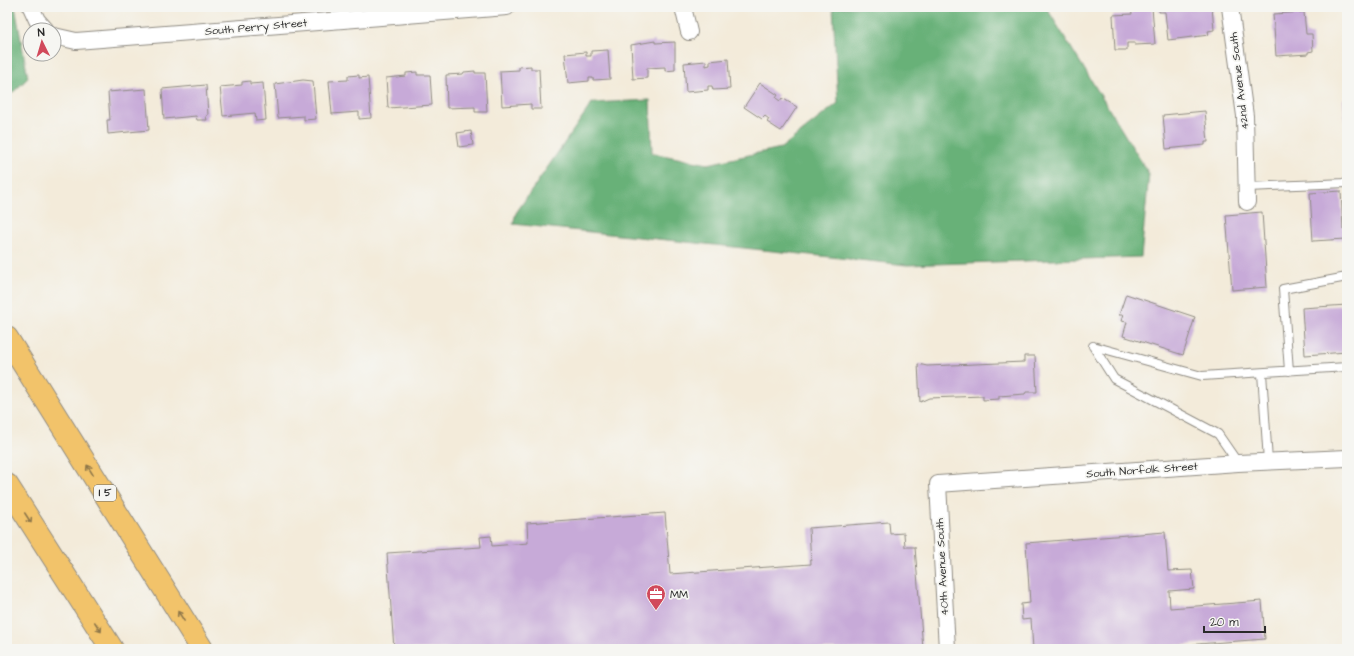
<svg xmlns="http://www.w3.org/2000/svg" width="1354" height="656" font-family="'Architects Daughter',sans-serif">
	<rect width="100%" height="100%" fill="#f6f6f2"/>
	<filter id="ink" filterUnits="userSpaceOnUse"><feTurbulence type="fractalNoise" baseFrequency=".025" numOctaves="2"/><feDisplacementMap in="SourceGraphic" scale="8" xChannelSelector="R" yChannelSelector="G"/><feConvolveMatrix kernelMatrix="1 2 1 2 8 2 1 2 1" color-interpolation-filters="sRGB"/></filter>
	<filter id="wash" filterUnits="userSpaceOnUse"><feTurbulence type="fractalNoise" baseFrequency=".012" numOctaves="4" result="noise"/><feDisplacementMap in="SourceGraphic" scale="16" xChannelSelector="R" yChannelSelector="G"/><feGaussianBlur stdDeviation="0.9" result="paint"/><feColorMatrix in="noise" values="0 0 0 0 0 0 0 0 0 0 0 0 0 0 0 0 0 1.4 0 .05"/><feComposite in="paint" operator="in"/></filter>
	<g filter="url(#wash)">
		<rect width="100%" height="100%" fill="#f3ebda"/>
		<path fill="#68b178" stroke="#4a6e52" d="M7 7H15L28 78 7 98Z
			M833 7H1046L1149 174 1141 257 907 265 513 224 516 213 592 103 650 100 652 153 708 164 781 148 838 103Z"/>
		<g id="blocks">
			<path fill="#c7aad8" d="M1131 7H1152L1155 44 1135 45V43H1127V50H1115L1113 15 1132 14Z
				M1159 7H1193V9L1212 7 1214 30 1208 31 1209 35 1168 40 1165 12H1159Z
				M1304 12 1306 34H1312L1313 51 1308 52V54L1276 56 1273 14Z
				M655 41V43L675 42V70L665 71V67L647 68V78L633 79 631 45Z
				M608 50 610 79 593 80V78H589V81L568 83 565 54 586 52V56H591V51Z
				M728 59 730 89 713 90 712 86H708V90L686 92 684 63 706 61V66L710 65V61Z
				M531 66V69H539L541 109H531V104L502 106 500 71 519 70V67Z
				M475 71V73H485L487 112H475V107L447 108 446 75 463 74 464 72Z
				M417 72V75H430L432 105 388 108 386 78 406 76V73Z
				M359 75V78L368 77 371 118 359 119V112L332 114 329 81 348 80V76Z
				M303 80 313 81 316 119 304 120V116L278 118 275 84Z
				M250 81V84L263 83 266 120 256 121 255 113 223 116 220 87 242 85V82Z
				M760 83 778 95 776 98 780 101 782 98 797 107 781 131 767 122 769 119 765 116 762 119 744 107Z
				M206 85 208 115 206 116 207 120H197L196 116 164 119 162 89Z
				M146 89 149 130 108 134 107 120H110L108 92Z
				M1343 99H1347V133H1346Z
				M1205 111 1208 142H1205V145L1166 149 1163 115Z
				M471 131 473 145 459 147 457 133Z
				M1341 191 1343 229 1345 228 1346 239 1313 241 1310 193Z
				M1262 212 1267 287 1232 290 1226 215Z
				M1126 294 1195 317 1183 355 1123 336 1127 322 1121 321 1123 315H1119Z
				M1347 305V352L1305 355 1302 308Z
				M1024 356H1035L1037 392H1026L1025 394 999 396V399L983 400V396L929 398 920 402 918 364 927 366 1024 362Z
				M665 513 670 574 811 564 809 528 889 522 890 534 904 533 905 547H915L923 649H394L387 553 481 547 480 537 491 536 492 546 528 543 527 523Z
				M1165 532 1168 571 1192 570 1194 589 1169 591 1170 608 1262 601 1265 639 1131 649H1033L1031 619 1022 620 1021 604 1030 603 1026 543Z"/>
		</g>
	</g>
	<g filter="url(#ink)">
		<use href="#blocks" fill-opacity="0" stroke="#8f8b82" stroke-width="1"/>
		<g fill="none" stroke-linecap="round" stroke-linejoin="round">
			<defs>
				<path id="service" d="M1247 187 1347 183
					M1093 346 1202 376 1347 367
					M1093 346 1114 379 1218 434 1238 463
					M1289 371 1283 289 1347 277
					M1262 373 1268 461"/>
				<path id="minor" d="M31 7 37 20 46 30
					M683 7 689 32
					M1230 7 1245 116 1247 202
					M54 36 76 41 507 7
					M947 649 938 484 1238 463 1347 458"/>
				<path id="motorway" d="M7 338 202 649
					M7 485 112 649"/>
			</defs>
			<use href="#service" stroke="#8f8b82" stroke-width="10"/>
			<use href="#minor" stroke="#8f8b82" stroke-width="18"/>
			<use href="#motorway" stroke="#8f8b82" stroke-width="24"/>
			<use href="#service" stroke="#fff" stroke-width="8"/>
			<use href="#minor" stroke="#fff" stroke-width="16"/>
			<use href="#motorway" stroke="#f2c36a" stroke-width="22"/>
		</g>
		<defs><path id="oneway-shaft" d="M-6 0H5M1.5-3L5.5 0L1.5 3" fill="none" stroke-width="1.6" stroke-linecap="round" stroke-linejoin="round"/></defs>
		<g stroke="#8e774a">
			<use href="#oneway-shaft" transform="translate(90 470) rotate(-122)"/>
			<use href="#oneway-shaft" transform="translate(28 518) rotate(57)"/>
			<use href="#oneway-shaft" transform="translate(181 616) rotate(-122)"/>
			<use href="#oneway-shaft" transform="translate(98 627) rotate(57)"/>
		</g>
	</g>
	<defs>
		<symbol id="office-pin" viewBox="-11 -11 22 30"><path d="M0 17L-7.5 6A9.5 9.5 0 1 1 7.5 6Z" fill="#d1495b" stroke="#f6f6f2"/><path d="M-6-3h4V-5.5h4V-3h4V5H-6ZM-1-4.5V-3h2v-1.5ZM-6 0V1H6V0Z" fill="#fff"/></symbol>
	</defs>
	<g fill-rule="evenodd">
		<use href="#office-pin" x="645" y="583" width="22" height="30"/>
	</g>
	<g text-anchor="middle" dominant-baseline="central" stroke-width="3.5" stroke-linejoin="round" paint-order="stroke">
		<rect fill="#f6f6f2" stroke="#686867" stroke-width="1" x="94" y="485" width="22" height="16" rx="3"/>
		<g font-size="10" font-weight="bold" fill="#2b2b2b">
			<text x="105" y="493">I 5</text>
		</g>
		<g font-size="11" fill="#2b2b2b" stroke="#f6f6f2">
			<text transform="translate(256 27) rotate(-5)">South Perry Street</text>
			<text transform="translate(1239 81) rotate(-97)">42nd Avenue South</text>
			<text transform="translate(1142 470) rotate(-4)">South Norfolk Street</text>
			<text transform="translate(942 567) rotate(-93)">40th Avenue South</text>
		</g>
		<g font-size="11" fill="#2b2b2b" stroke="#f6f6f2" text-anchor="start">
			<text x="670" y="594">MM</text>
		</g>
	</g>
	<rect width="1354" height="656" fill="none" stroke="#f6f6f2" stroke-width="24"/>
	<g transform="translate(42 42) rotate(355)"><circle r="19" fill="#f6f6f2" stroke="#a5a5a2"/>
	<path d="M0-3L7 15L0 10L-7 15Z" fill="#d1495b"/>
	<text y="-6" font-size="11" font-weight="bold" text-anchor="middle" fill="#2b2b2b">N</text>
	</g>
	<path d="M1204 626v6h61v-6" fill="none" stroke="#2b2b2b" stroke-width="2"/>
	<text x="1210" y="626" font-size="12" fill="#2b2b2b" stroke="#f6f6f2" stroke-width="3" paint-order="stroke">20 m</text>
</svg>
